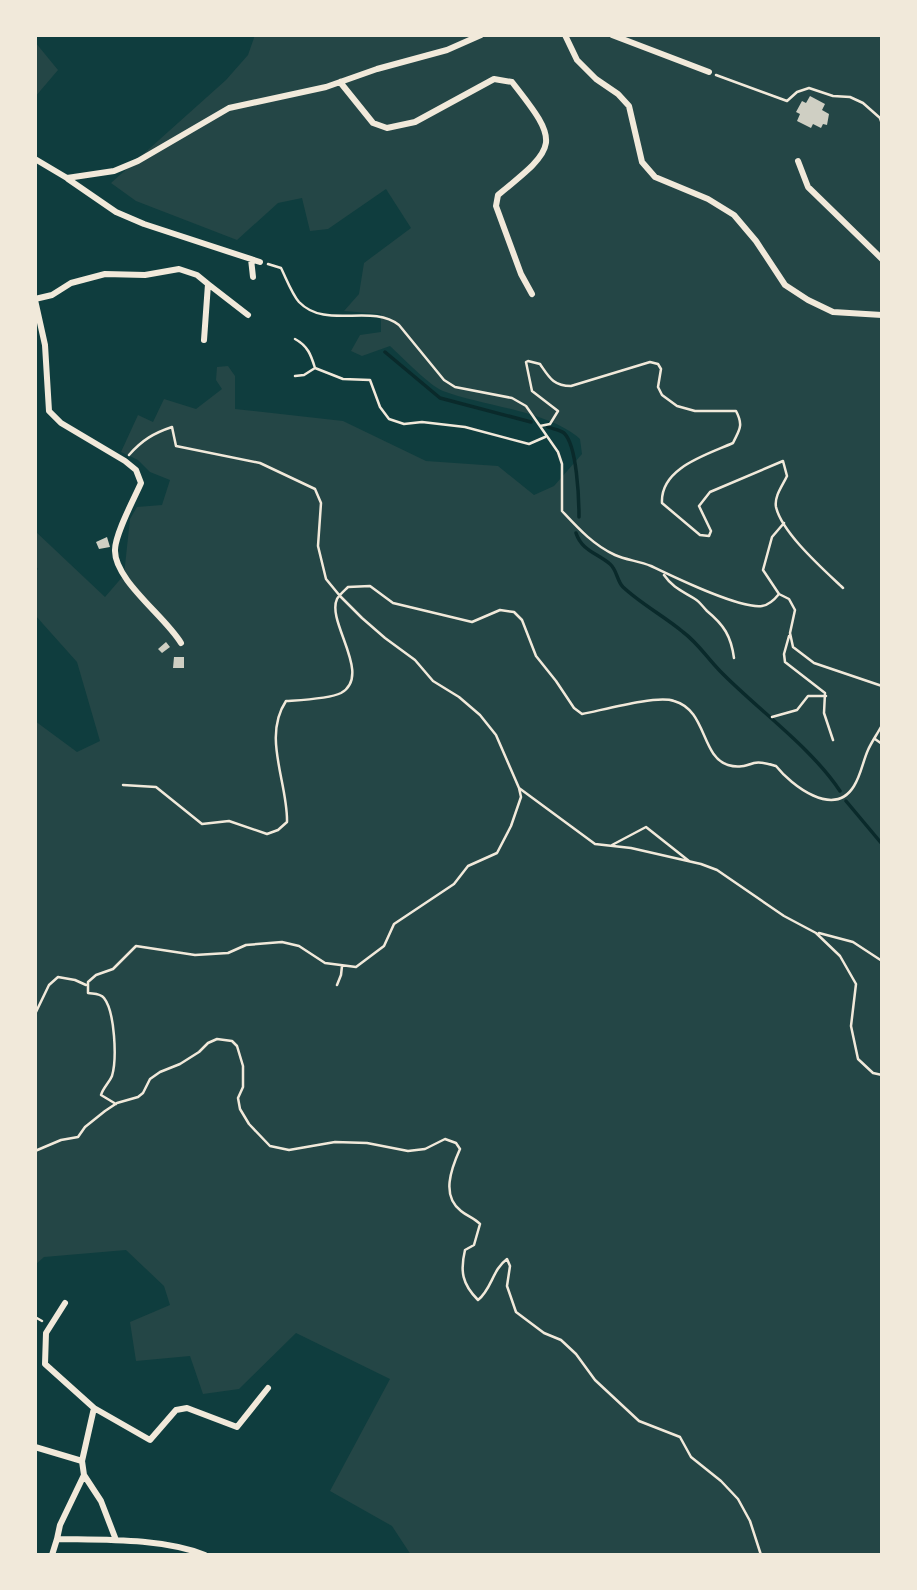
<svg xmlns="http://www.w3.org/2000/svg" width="917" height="1590" font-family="Mulish,sans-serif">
	<rect width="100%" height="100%" fill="#0f3d3e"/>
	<path fill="#244646" d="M255 35H882V1555H411L392 1526 330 1491 390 1379 296 1333 239 1389 203 1394 190 1356 136 1361 130 1322 170 1305 164 1286 126 1250 44 1257 35 1265V721L77 752 100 741 77 662 35 615V572L38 569 35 565V531L105 597 124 575 130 519 137 507 162 505 170 480 150 472 138 460 121 452 138 415 153 422 164 399 196 409 222 389 216 380 217 367 228 366 235 376V409L343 421 426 461 498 466 534 495 554 486 582 454 580 439C549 411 483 406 443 391 430 386 402 357 390 346L362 356 351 351 360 335 381 332V314L344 311 359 294 364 263 411 228 386 189 328 229 310 231 302 198 278 203 237 240 136 201 111 183 226 80 248 55Z
		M35 42 58 70 35 97Z"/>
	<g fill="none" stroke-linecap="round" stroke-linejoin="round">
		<path stroke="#0a2a2b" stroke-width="3.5" d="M385 352 440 398 531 422
			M548 427C553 429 560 430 564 433 577 445 579 499 579 517
			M576 533C582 551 597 553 610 564 617 570 617 581 623 587 641 604 664 616 683 632 698 643 707 658 720 671 757 709 811 747 840 791
			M846 801 882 844"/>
	</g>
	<path fill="#cfcfc3" d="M810 96 825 104 822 110 829 114 827 125 823 124 821 128 813 124 811 128 797 121 800 114 796 112 802 101 806 103Z
		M107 537 110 547 99 549 96 542Z
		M166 642 170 647 162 653 158 649Z
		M174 657H184V668H173Z"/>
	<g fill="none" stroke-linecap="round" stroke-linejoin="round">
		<path stroke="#f1e9da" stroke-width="2.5" d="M716 75 787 101 797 92 809 88 833 96 850 97 863 103 880 118 882 124
			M268 264 281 268C286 278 292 294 299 302 326 330 371 303 399 325L444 380 455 387 512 398 526 406 558 452 562 464V511C577 527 593 545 615 555 626 560 639 561 651 566 674 577 739 609 762 606 769 605 775 599 779 594
			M295 339C308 346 311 355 315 368
			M295 376 304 375 315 368 343 379 370 380 380 407 389 419 404 424 422 422 465 427 529 444 545 437
			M540 426 550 424 558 411 532 391 526 362 528 361 540 364C549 377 553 386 571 386L650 362 658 364 661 369 658 387 662 395 677 406 695 411H736C744 426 739 430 733 443 706 455 660 468 662 503L700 535 709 536 711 531 699 506 710 492 783 461 787 476C783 485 774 496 776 507 782 533 823 569 843 588
			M129 455C142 440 154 433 172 427L176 446 260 463 315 489 321 503 318 546 326 579 340 596 362 618 385 638 415 660 433 681 459 697 480 715 496 735 519 788 595 844 631 848 701 864 717 870 784 916 816 933 840 956 856 984 851 1026 858 1059 873 1073 882 1075
			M784 523 772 537 763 570 779 594 789 599 795 610 790 633 793 647 814 663 882 686
			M664 575C673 588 682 591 695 599 700 602 703 607 707 611 724 625 731 636 734 658
			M789 636 784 654 785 662 825 693 824 713 833 740
			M772 717 797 710 808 696H826
			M875 739 882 744
			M123 785 156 787 202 824 229 821 267 834 278 830 287 822C288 783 262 737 286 701 301 700 329 699 341 693 373 675 326 622 337 599 339 595 345 590 348 587L370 586 393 603 472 622 500 610 514 612 522 620 536 656 556 681 574 708 582 714C603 710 656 695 674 701 707 710 701 757 728 765 738 768 745 766 754 763 761 761 769 764 776 766 791 785 834 819 854 786 861 775 863 761 868 750 872 741 878 733 882 725
			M612 845 646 827 689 861
			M819 933 853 942 882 961
			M337 985 341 975 342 966
			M35 1014 49 985 58 977 75 980 86 985
			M116 1104 101 1095C103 1088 109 1083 112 1076 117 1059 115 1012 104 998 100 993 94 994 88 993V982L96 975 113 969 136 946 195 955 228 953 246 945 282 942 299 946 325 963 356 967 384 946 394 924 454 884 468 866 497 853 511 826 521 797 519 788
			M35 1151 61 1140 78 1137 85 1127 105 1111 117 1103 138 1097 143 1093 150 1079 160 1072 180 1064 199 1052 208 1043 217 1039 232 1041 237 1046 243 1066V1087L238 1098 240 1109 249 1124 270 1146 289 1150 335 1142 367 1143 408 1151 425 1149 445 1139 456 1143 460 1149C451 1169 441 1196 461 1211 467 1216 474 1218 480 1224L474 1245 465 1250C460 1271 462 1284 478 1300 492 1289 492 1270 507 1259L510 1266 507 1286 516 1312 544 1333 561 1340 576 1354 595 1380 639 1421 680 1437 691 1457 721 1481 738 1499 750 1521 761 1555
			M35 1317 42 1321"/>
		<path stroke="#f1e9da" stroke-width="6" d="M565 35 577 60 596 79 618 94 629 106 642 162 655 177 708 199 734 215 756 241 785 285 808 300 833 312 882 315
			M612 35 709 72
			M340 82 373 123 387 128 415 122 494 79 512 82C561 144 558 146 498 195L496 206 521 274 532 294
			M35 159 67 178 114 171 138 161 229 108 326 87 377 69 447 50 481 35
			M798 161 808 187 882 259
			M68 179 116 212 144 224 260 262
			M251 259 253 277
			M208 284 248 315
			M35 299 52 295 71 283 105 274 145 275 179 269 197 275 208 284 204 340
			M35 300 45 345 49 411 61 423 125 461 136 470 141 483C134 499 115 534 115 550 114 580 166 617 181 643
			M65 1303 46 1333 45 1364 94 1408 82 1461 84 1475 101 1501 116 1540
			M94 1408 150 1440 176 1410 187 1408 237 1427 268 1388
			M35 1447 82 1461
			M57 1539 60 1525 84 1475
			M52 1555 57 1539C104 1540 161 1538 205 1555"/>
	</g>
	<rect width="917" height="1590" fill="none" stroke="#f1e9da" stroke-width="74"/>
</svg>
